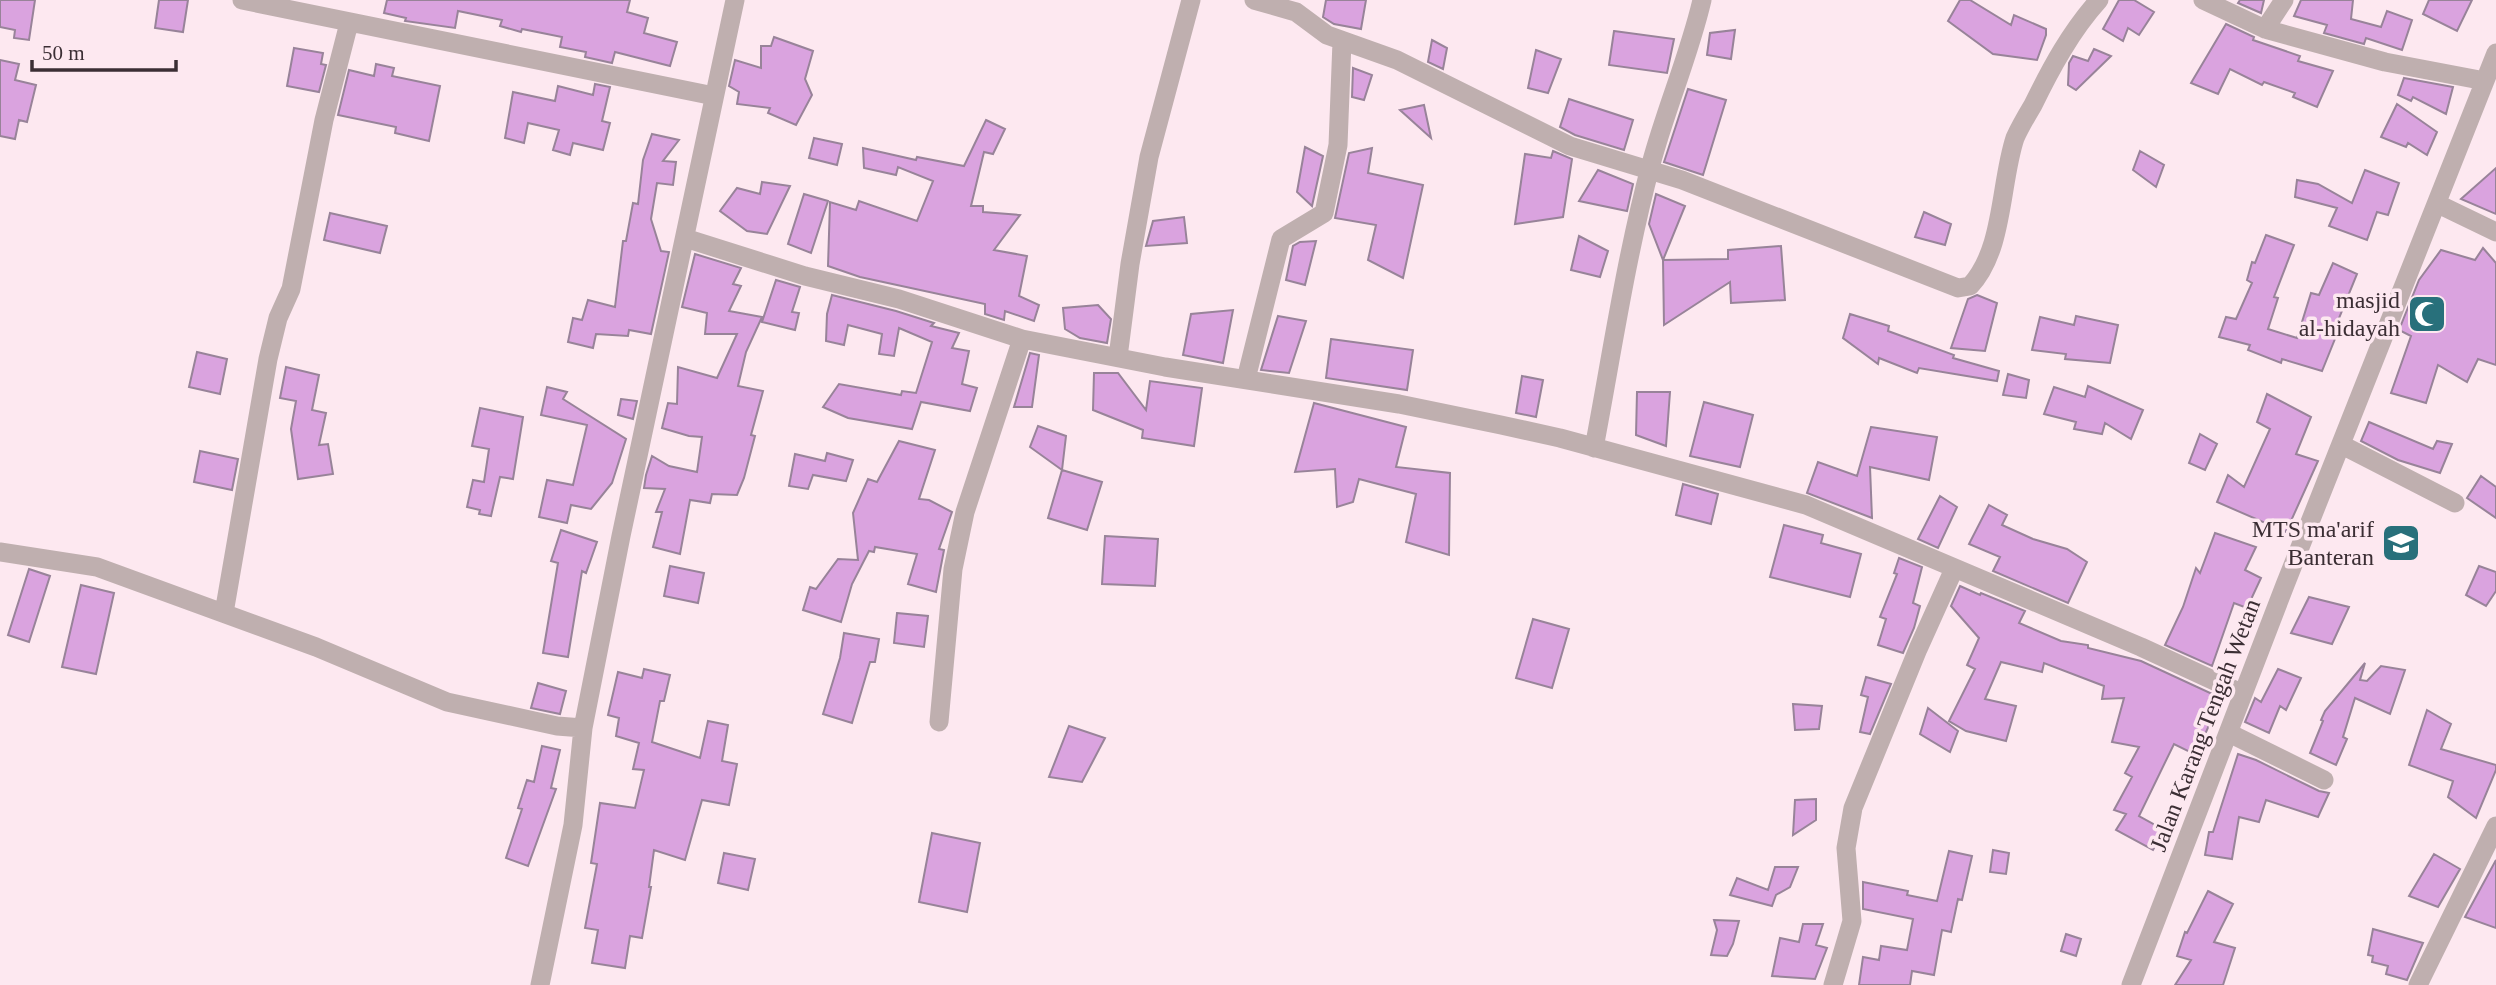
<svg xmlns="http://www.w3.org/2000/svg" width="2496" height="985" font-family="'Times New Roman',serif">
	<rect width="100%" height="100%" fill="#fde8f0"/>
	<path fill="#daa3df" stroke="#988399" stroke-width="2" d="M0 0H35L29 40 14 38 15 30 0 27Z
		M159 0H188L183 32 155 28Z
		M387 0H630L627 12 648 18 644 33 677 42 670 66 615 52 612 63 585 57 586 52 560 47 562 37 522 29 521 32 500 26 502 20 458 11 455 28 405 21 406 18 384 13Z
		M1326 0H1366L1361 29 1334 24 1323 17Z
		M1960 0H1970L2011 25 2014 15 2046 29V35L2037 60 1993 54 1948 21Z
		M2119 0H2134L2154 12 2139 35 2128 28 2123 41 2103 29Z
		M2240 0H2264L2261 13 2238 3Z
		M2301 0H2353L2351 19 2381 27 2387 11 2412 20 2402 50 2366 38 2364 44 2324 33 2327 25 2294 16Z
		M2429 0H2472L2457 31 2423 14Z
		M2226 24 2254 37 2253 40 2300 56 2298 61 2333 71 2317 107 2293 97 2295 93 2264 82 2262 85 2230 69 2218 94 2191 83Z
		M1735 30 1731 59 1707 55 1710 33Z
		M1614 31 1674 39 1667 73 1609 65Z
		M774 37 813 51 805 79 812 95 796 125 768 113 770 108 737 104 739 92 729 86 735 60 761 68V46H771Z
		M1432 40 1447 48 1443 69 1428 62Z
		M294 48 323 53 321 64 326 65 319 92 287 86Z
		M2094 49 2111 56 2076 90 2068 85 2069 63 2073 56 2088 61Z
		M1536 50 1561 59 1548 93 1528 88Z
		M0 60 19 64 15 80 36 85 27 122 19 120 15 139 0 136Z
		M376 64 394 68 392 76 440 86 429 141 395 133 396 127 338 115 349 70 374 76Z
		M1353 68 1372 75 1364 100 1352 97Z
		M2404 78 2453 87 2446 114 2413 97 2411 101 2398 95Z
		M595 84 610 87 602 121 610 123 603 150 573 143 570 155 553 150 559 130 528 123 524 143 505 138 513 92 555 101 558 86 593 95Z
		M1688 89 1726 100 1703 175 1664 162Z
		M1569 99 1633 120 1624 150 1575 135 1560 127Z
		M2397 104 2437 132 2427 155 2408 143 2406 147 2381 137Z
		M1424 105 1431 138 1400 110Z
		M986 120 1005 129 993 154 984 152 971 206H983V212L1020 215 994 250 1027 256 1019 296 1039 305 1034 321 1005 311 1004 320 985 314V304L860 277 828 266 830 202 856 210 859 201 917 221 933 181 898 167 896 175 864 168 863 148 916 160 917 157 964 166Z
		M652 134 679 140 663 161 676 162 673 185 657 183 651 219 661 251 669 252 651 334 629 330 628 336 596 334 593 348 568 342 573 318 582 320 588 300 615 307 623 241H626L633 203 638 204 643 160Z
		M814 138 842 144 837 165 809 158Z
		M1305 147 1323 156 1312 206 1297 192Z
		M1372 148 1368 173 1423 185 1403 278 1368 260 1376 225 1335 218 1349 153Z
		M1553 151 1572 159 1563 217 1515 224 1525 154 1551 158Z
		M2140 151 2164 165 2156 187 2133 170Z
		M2496 168V214L2461 199Z
		M1598 170 1633 184 1627 211 1579 201Z
		M2365 170 2399 183 2388 215 2377 212 2367 240 2329 226 2337 208 2295 197 2297 180 2318 184 2352 203Z
		M762 182 790 186 767 234 747 231 720 211 737 188 760 194Z
		M804 194 828 201 811 253 788 244Z
		M1656 194 1685 206 1663 260 1649 224Z
		M1924 212 1951 224 1945 245 1915 237Z
		M330 213 387 226 380 253 324 240Z
		M1184 217 1187 243 1146 246 1153 221Z
		M2266 235 2294 245 2274 297 2278 298 2268 329 2297 338 2311 293 2319 295 2333 263 2357 274 2337 323 2341 324 2322 371 2282 359 2281 363 2248 350 2250 345 2219 337 2226 317 2236 319 2252 283 2247 280 2252 262 2255 263Z
		M1579 236 1608 251 1600 277 1571 270Z
		M1316 241 1305 285 1286 280 1293 246 1300 242Z
		M1781 246 1785 300 1731 303 1730 282 1664 325 1663 260 1728 259V250Z
		M2483 248 2496 263V365L2478 359 2467 382 2438 365 2426 403 2391 393 2411 336 2399 330 2419 280 2441 250 2475 260Z
		M695 254 741 268 733 284 741 286 729 311 762 317 746 352 738 386 763 391 751 435 755 436 744 478 737 495 712 494 710 503 690 500 680 554 653 547 662 512H656L665 489 644 488 646 475 652 456 669 466 697 472 702 437 689 436 662 428 668 403 677 404 678 367 717 378 737 334H705L707 313 682 307Z
		M776 280 800 287 792 312 799 313 795 330 762 322Z
		M832 295 896 311 934 323 931 326 959 333 952 348 969 351 962 384 977 388 970 411 921 402 912 429 848 418 823 407 839 384 901 395 902 391 916 393 932 342 899 328 894 356 879 354 882 334 848 325 844 345 826 341 827 314Z
		M1977 295 1997 303 1985 351 1951 348 1968 299Z
		M1098 305 1111 319 1107 343 1080 338 1065 329 1063 308Z
		M1233 310 1223 363 1183 355 1191 314Z
		M1850 314 1889 326 1888 331 1954 355 1953 358 1999 371 1997 381 1919 368 1917 373 1879 358 1878 364 1843 338Z
		M1278 316 1306 321 1289 373 1261 370Z
		M2076 316 2118 325 2110 363 2065 359 2066 354 2032 350 2040 317 2074 325Z
		M1331 339 1413 350 1407 390 1326 378Z
		M197 352 227 359 220 394 189 387Z
		M1030 353 1039 355 1032 407H1014Z
		M286 367 319 375 312 410 326 413 319 445 328 444 333 474 298 479 291 429 296 401 280 398Z
		M1094 373H1118L1146 410 1150 381 1202 388 1194 446 1142 438 1143 430 1093 410Z
		M2008 374 2029 380 2026 398 2003 395Z
		M1522 376 1543 380 1536 417 1516 413Z
		M2088 386 2143 410 2131 439 2105 423 2102 434 2074 429 2076 422 2044 414 2054 387 2085 397Z
		M547 387 567 392 563 399 626 439 612 483 591 509 571 505 567 523 539 517 547 480 573 485 587 425 541 415Z
		M1637 392H1670L1666 446 1636 435Z
		M2267 394 2311 417 2296 454 2318 461 2286 532 2217 502 2228 475 2244 487 2270 429 2257 422Z
		M621 399 637 401 633 419 618 415Z
		M1704 402 1753 415 1740 467 1690 456Z
		M1314 403 1406 427 1396 467 1450 473 1449 555 1406 542 1416 494 1359 479 1353 502 1337 507 1335 469 1295 472Z
		M480 408 523 417 513 479 500 477 491 516 479 514 480 510 467 507 473 480 484 482 489 449 472 446Z
		M2369 422 2433 449 2437 441 2452 444 2440 473 2398 460 2361 441Z
		M1038 426 1066 436 1062 470 1030 447Z
		M1871 427 1937 437 1929 480 1870 467 1872 518 1807 493 1818 462 1857 476Z
		M2200 434 2217 444 2205 470 2189 463Z
		M899 441 935 450 919 499 929 500 952 512 939 549 944 550 936 592 908 584 917 554 875 547 874 552 869 551 852 584 841 622 803 610 810 587 816 589 838 559 858 560 853 513 868 479 877 482Z
		M200 451 238 459 232 490 194 482Z
		M827 453 853 460 846 481 813 475 808 489 789 486 795 454 825 461Z
		M1062 470 1102 482 1087 530 1048 518Z
		M2481 476 2496 487V518L2467 498Z
		M1683 484 1718 494 1711 524 1676 515Z
		M1940 496 1957 507 1938 548 1918 539Z
		M1989 505 2007 515 2002 525 2033 539 2067 549 2087 562 2068 603 1993 571 2000 557 1969 544Z
		M1784 525 1823 535 1821 543 1861 554 1850 597 1770 577Z
		M561 530 597 542 586 573 582 571 568 657 543 653 558 563 551 561Z
		M2215 533 2256 547 2245 570 2261 578 2247 608 2234 603 2212 666 2165 645 2183 607 2196 568 2200 573Z
		M1105 536 1158 539 1155 586 1102 584Z
		M1899 558 1922 567 1913 603 1920 606 1914 628 1903 653 1878 645 1886 619 1880 617 1897 574 1894 573Z
		M670 566 704 573 698 603 664 596Z
		M2479 566 2496 572V591L2486 606 2466 595Z
		M29 569 50 576 29 642 8 635Z
		M81 585 114 593 96 674 62 667Z
		M1960 586 1980 595 1981 593 2025 611 2019 623 2061 641 2088 645V648L2141 661 2221 698 2196 755 2174 744 2139 816 2164 830 2153 850 2116 830 2126 814 2114 810 2132 777 2125 773 2139 747 2112 742 2124 698 2102 699 2104 686 2044 663 2042 672 2001 662 1985 699 2016 706 2006 741 1966 731 1949 721 1975 669 1967 665 1979 638 1951 606Z
		M2309 597 2349 607 2332 644 2291 633Z
		M897 613 928 616 924 647 894 643Z
		M1533 619 1569 629 1552 688 1516 678Z
		M844 633 879 639 875 662H870L852 723 823 714 840 658Z
		M2365 663 2360 680 2367 681 2381 666 2405 670 2390 714 2355 698 2343 737 2347 739 2336 765 2310 753 2323 721 2321 720 2325 711Z
		M644 669 670 675 664 701H660L652 742 700 758 708 721 728 725 722 761 737 764 729 805 702 800 685 860 654 850 649 887H651L642 938 630 936 625 968 592 963 598 930 585 928 597 864 591 863 600 803 635 808 644 770 633 769 639 743 616 736 619 718 608 715 618 672 642 678Z
		M2278 669 2301 678 2286 710 2280 706 2269 733 2245 722 2255 698 2261 702Z
		M1866 677 1891 684 1870 734 1860 732 1868 697 1861 695Z
		M538 683 566 691 560 714 531 708Z
		M1793 704 1822 706 1819 729 1795 730Z
		M1928 708 1958 731 1950 752 1920 734Z
		M2427 710 2451 724 2441 749 2496 765V770L2476 818 2448 797 2453 781 2409 765Z
		M1069 726 1105 738 1082 782 1049 777Z
		M542 746 560 750 551 788 556 789 528 866 506 858 522 809 518 808 527 780 534 782Z
		M2238 754 2256 760 2319 791 2329 793 2318 817 2266 800 2259 822 2239 817 2232 859 2205 855 2209 832H2213Z
		M1816 799V820L1793 835 1795 800Z
		M932 833 980 843 967 912 919 902Z
		M1993 850 2009 853 2006 874 1990 872Z
		M1949 851 1972 856 1962 900 1958 899 1951 932 1942 930 1934 975 1912 971 1910 985H1859L1863 957 1879 960 1881 946 1907 950 1913 919 1863 909V882L1908 891 1907 895 1937 901Z
		M724 853 755 859 748 890 718 883Z
		M2434 854 2460 869 2438 907 2409 896Z
		M2496 860V928L2465 917Z
		M1775 867H1798L1790 887 1776 895 1772 906 1730 895 1737 878 1768 890Z
		M2208 891 2233 904 2214 942 2235 948 2223 985H2175L2191 960 2177 956 2185 932 2187 933Z
		M1714 920 1739 921 1733 944 1727 956 1711 955 1717 930Z
		M1803 924H1823L1816 945 1827 948 1815 979 1772 976 1780 938 1799 942Z
		M2373 929 2423 943 2407 980 2386 974 2388 966 2372 962 2373 956 2368 955Z
		M2066 934 2081 939 2076 956 2061 951Z"/>
	<g fill="none" stroke-linecap="round" stroke-linejoin="round">
		<path stroke="#bfafaf" stroke-width="19" d="M242 0 714 96
			M1254 0 1296 12 1327 35 1397 60 1570 146 1682 180 1958 288 1970 286C2004 250 2000 183 2015 138 2020 127 2027 115 2033 105 2051 68 2071 31 2099 0
			M2203 0 2265 29 2385 62 2485 81
			M2265 29 2284 0
			M2438 204 2496 232
			M685 238 805 276 899 299 1022 339 1165 367 1399 404 1501 425 1560 438 1806 505 2141 647 2243 694
			M1118 357 1130 264 1149 157 1191 0
			M1246 379 1281 239 1324 213 1338 145 1342 41
			M2342 445 2455 503
			M1594 448C1612 353 1626 257 1651 164 1666 108 1689 56 1702 0
			M0 552 97 567 316 647 447 702 557 726 583 728
			M224 613 268 359 278 318 291 289 324 120 349 23
			M939 722 953 569 965 512 1022 339
			M2229 733 2324 780
			M540 985 573 825 583 728 621 536 735 0
			M1833 985 1852 921 1846 848 1853 808 1918 649 1954 569
			M2131 985 2285 585 2496 53
			M2418 985 2496 826"/>
	</g>
	<defs>
		<symbol id="mosque-square" viewBox="-11 -11 22 22"><rect x="-9" y="-9" width="18" height="18" rx="4" fill="#28707b" stroke="#fde8f0"/><path d="M3.5-4.9A6 6 0 1 0 3.5 4.9A5 5 0 1 1 3.5-4.9Z" fill="#fff"/></symbol>
		<symbol id="school-square" viewBox="-11 -11 22 22"><rect x="-9" y="-9" width="18" height="18" rx="4" fill="#28707b" stroke="#fde8f0"/><path d="M0-5L7-2L0 1L-7-2ZM-4 1L0 2.5L4 1V4Q0 6-4 4Z" fill="#fff"/></symbol>
	</defs>
	<g fill-rule="evenodd">
		<use href="#mosque-square" x="2405" y="292" width="44" height="44"/>
		<use href="#school-square" x="2379" y="521" width="44" height="44"/>
	</g>
	<g text-anchor="middle" dominant-baseline="central" stroke-width="7" stroke-linejoin="round" paint-order="stroke">
		<g font-size="24" fill="#3b2e34" stroke="#fde8f0" text-anchor="end">
			<text x="2400" y="300">masjid<tspan x="2400" dy="28">al-hidayah</tspan></text>
			<text x="2374" y="529">MTS ma'arif<tspan x="2374" dy="28">Banteran</tspan></text>
		</g>
		<g font-size="24" fill="#3b2e34" stroke="#fde8f0">
			<text transform="translate(2205 725) rotate(-69)">Jalan Karang Tengah Wetan</text>
		</g>
	</g>
	<path d="M32 60v10h144v-10" fill="none" stroke="#3b2e34" stroke-width="3.5"/>
	<text x="42" y="60" font-size="21" fill="#3b2e34" stroke="#fde8f0" stroke-width="5" paint-order="stroke">50 m</text>
</svg>
